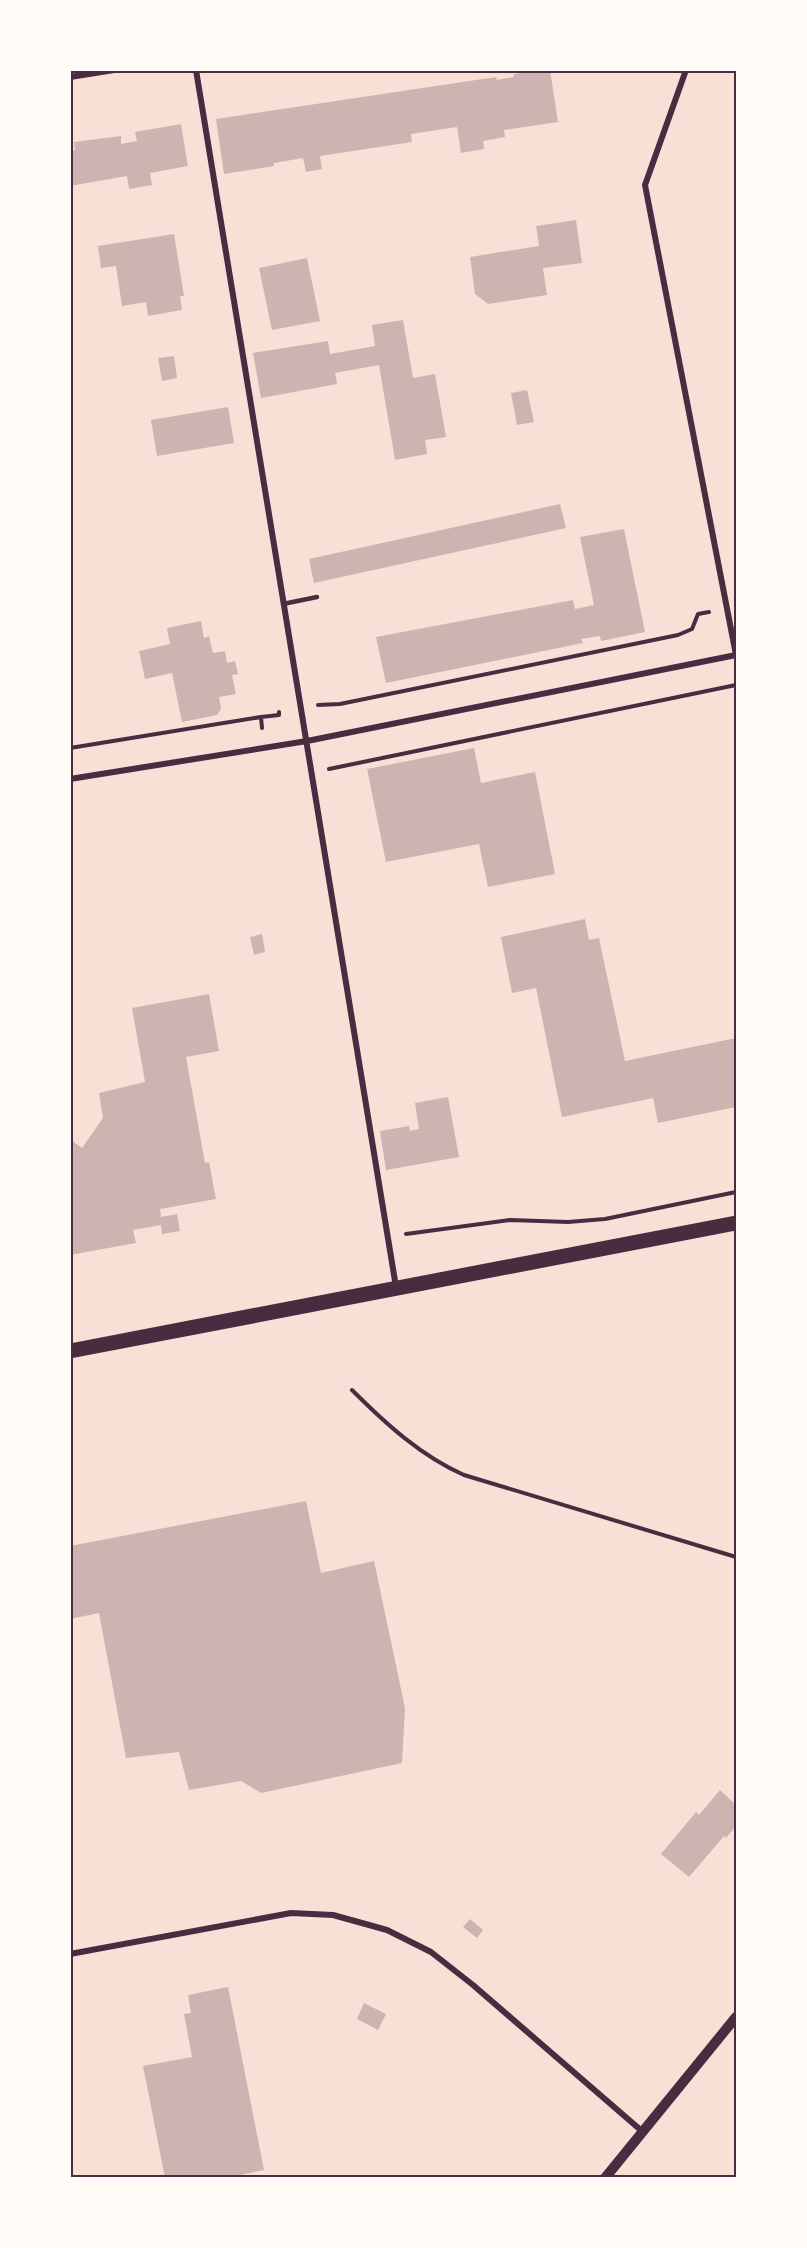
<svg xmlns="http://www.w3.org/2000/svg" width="807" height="2248" font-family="Inter,sans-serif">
	<rect width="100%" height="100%" fill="#f7e1d7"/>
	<path fill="#ccb4b1" d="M550 70 558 122 504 130 505 137 483 141 484 149 461 153 457 127 411 134 412 142 320 156 322 169 306 172 303 158 274 163V166L224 174 216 119 496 77 497 80 514 77V74L532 71Z
		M181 124 188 166 150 173 152 185 129 189 127 176 70 186V151L75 150 74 142 121 136V144L137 141 135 132Z
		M576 220 582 263 543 268 547 295 488 304 475 294 470 257 539 246 536 226Z
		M174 234 184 296H180L182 310 148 316 146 302 122 306 116 266 101 268 98 246Z
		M307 258 320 321 272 330 259 268Z
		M403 320 413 378 435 374 446 437 425 440 427 454 395 460 379 365 335 373 337 384 261 398 253 353 328 341 330 354 375 346 372 325Z
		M174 356 177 378 162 381 158 358Z
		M527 390 534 422 517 425 511 393Z
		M228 407 234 443 157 456 151 420Z
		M560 504 566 528 314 583 309 559Z
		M624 529 645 632 601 641 600 636 581 639 583 643 386 683 376 637 573 600 575 609 594 605 580 537Z
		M201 621 204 638 209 636 213 653 225 651 227 663 235 661 238 674 232 675 236 694 219 697 221 709 217 715 182 722 172 673 145 679 139 651 170 644 167 628Z
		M474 748 481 783 535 772 555 874 488 887 479 844 386 862 367 769Z
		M585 919 589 940 599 938 625 1061 736 1038V1107L658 1123 653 1098 562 1117 536 988 512 993 501 937Z
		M262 934 265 952 254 955 250 937Z
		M209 994 219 1051 186 1057 205 1163 209 1162 216 1199 160 1209 161 1217 177 1214 180 1231 162 1234 161 1225 133 1230 136 1243 70 1255V1139L82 1148 103 1118 99 1093 145 1082 132 1008Z
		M448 1097 459 1157 386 1170 380 1131 409 1126 410 1131 419 1129 415 1103Z
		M306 1501 321 1573 374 1561 405 1708 402 1763 261 1793 241 1781 189 1790 179 1752 126 1758 99 1613 70 1619V1546Z
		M720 1790 736 1805V1826L726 1838 724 1836 689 1877 661 1854 696 1812 699 1815Z
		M470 1919 483 1930 477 1938 463 1927Z
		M228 1987 264 2170 226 2178H165L143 2066 192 2057 184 2014 191 2013 188 1995Z
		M364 2003 386 2014 378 2030 357 2019Z"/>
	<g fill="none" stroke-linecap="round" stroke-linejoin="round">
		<path stroke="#4a2c40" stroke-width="4" d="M318 705 340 704 678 635 692 629 698 614 709 612
			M261 717 279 715V712
			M70 748 261 717 262 728
			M329 769 736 685
			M406 1234 510 1220 568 1222 605 1219 736 1192
			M352 1390C386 1424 421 1456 464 1475L736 1557"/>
		<path stroke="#4a2c40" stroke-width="4.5" d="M283 604 317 597"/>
		<path stroke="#4a2c40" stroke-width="6" d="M196 70 396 1287
			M686 70 645 185 736 655
			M70 77 114 70
			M70 779 307 741 736 655
			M70 1954 291 1913 333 1915 387 1930 431 1952 473 1985 643 2132"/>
		<path stroke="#4a2c40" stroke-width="10" d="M605 2178 736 2017"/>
		<path stroke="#4a2c40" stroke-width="15" d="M70 1351 736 1223"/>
	</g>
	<rect width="807" height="2248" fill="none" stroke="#fffaf5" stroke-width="144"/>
	<rect x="72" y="72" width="663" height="2104" fill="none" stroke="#4a2c40" stroke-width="2"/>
</svg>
